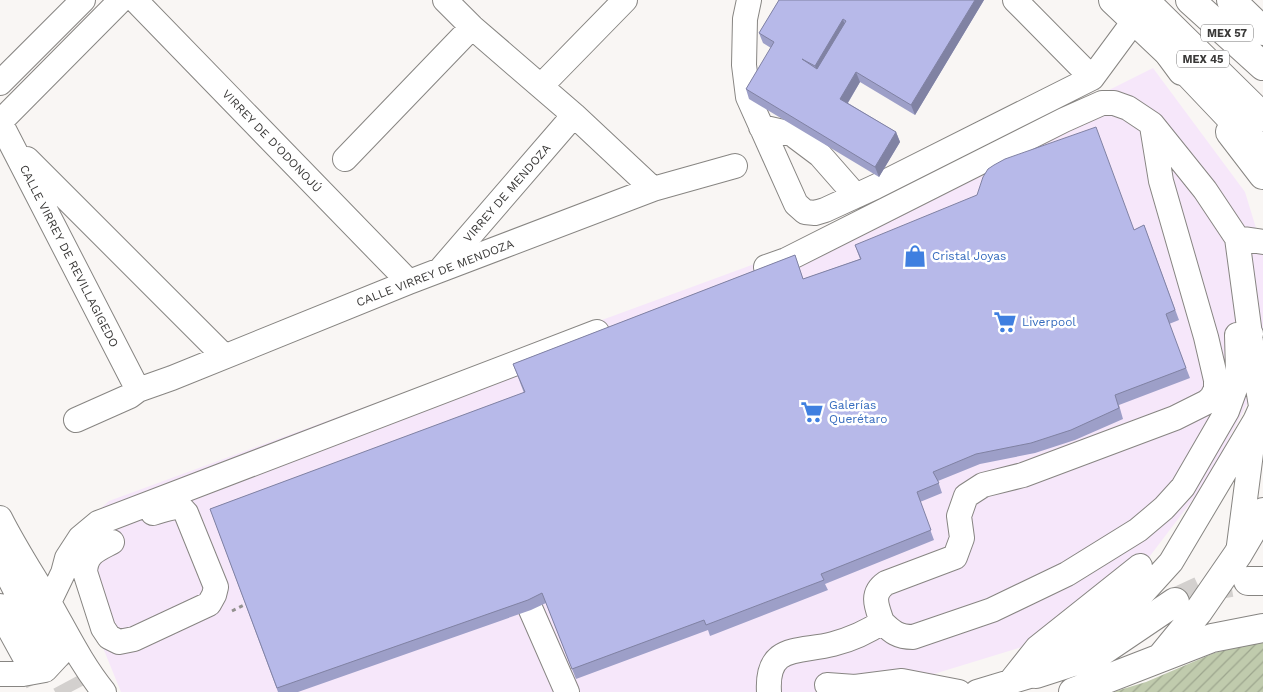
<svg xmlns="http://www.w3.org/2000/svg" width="1263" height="692" font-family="'Work Sans',sans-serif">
	<defs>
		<pattern id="garden-furrows" width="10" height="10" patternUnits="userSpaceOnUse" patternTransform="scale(1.25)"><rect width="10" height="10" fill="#c0cbad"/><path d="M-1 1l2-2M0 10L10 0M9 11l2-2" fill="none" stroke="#9da68e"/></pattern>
	</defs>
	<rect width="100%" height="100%" fill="#f9f6f4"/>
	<path fill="#f6e7fa" d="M1153 68 1245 192 1263 251V373L1207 481 1118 598 1025 646 875 692H121L80 591 81 526 109 501 779 255Z"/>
	<path fill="url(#garden-furrows)" d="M1263 640V692H1113L1146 682 1214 653Z"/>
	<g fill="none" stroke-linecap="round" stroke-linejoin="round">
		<path stroke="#d3d0ce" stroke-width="28" stroke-dasharray="28 14" stroke-linecap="butt" d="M46 645 71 692
			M27 657 44 692"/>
		<path stroke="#d3d0ce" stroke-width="28" stroke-dasharray="28 14" stroke-linecap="butt" d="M1175 602 1207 587 1231 583"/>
		<defs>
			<path id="minor" d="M135 0 409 282
				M445 0 472 27 574 115 653 189
				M749 0 745 19 744 65 748 97 796 204 805 212 815 213 825 210 875 187 1092 78 1134 21
				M1015 0 1092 78
				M0 83 83 0
				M541 86 625 0
				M0 122 138 390
				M0 122 121 0
				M761 127 792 134 820 155 856 196
				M27 159 224 356
				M345 159 472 27
				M1237 238 1254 364 1261 406
				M766 267 786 260 1064 120 1102 103H1114L1128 108 1152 124 1205 190 1237 238 1263 242
				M441 269 574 115
				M76 420 130 396 138 390 172 378 409 282 653 189 735 166
				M0 518C15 548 33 575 50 604 67 634 82 665 104 692
				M112 542C97 550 86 553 85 572L103 628 109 637 119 642 134 639 209 604 214 595 216 587 186 513C178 502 165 510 153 513
				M1238 553 1254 430
				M49 602 63 573 67 558 80 538 98 523 597 332
				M531 610 567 692
				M882 622C892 632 898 637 913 637L992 610 1067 574 1138 530 1164 508 1183 487 1227 411 1235 389 1238 372 1237 335 1251 334
				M0 674H23L45 670 71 642
				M1010 682 1037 648 1140 566
				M827 685 855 687 902 681 959 692
				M769 692C766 643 799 653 833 644 852 639 866 633 882 622 877 607 870 594 886 583L955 557 962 538 959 516 966 496 983 485 1023 475 1175 418 1207 402 1212 397 1216 389V380L1206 337 1161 181 1152 126
				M977 692 1036 674 1142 594 1171 562 1255 421 1263 403"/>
			<path id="major" d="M1113 0 1168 52 1182 71
				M1230 132 1263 175
				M0 556 46 645
				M0 608 27 657"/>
			<path id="highway" d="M1144 0 1263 117
				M1190 0 1263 66
				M1231 0 1263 31
				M1168 52 1263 152
				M1248 581H1263
				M1162 656 1198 612 1238 554 1263 512
				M1036 674 1098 654 1175 602
				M1073 692 1212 638 1263 628"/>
		</defs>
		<use href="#minor" stroke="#878582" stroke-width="26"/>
		<use href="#major" stroke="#878582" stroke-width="30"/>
		<use href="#highway" stroke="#878582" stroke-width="30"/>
		<path stroke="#93918f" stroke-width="3" stroke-dasharray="4 4" stroke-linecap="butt" d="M232 611 244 605"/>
		<use href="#minor" stroke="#fff" stroke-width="24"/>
		<use href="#major" stroke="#fff" stroke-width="28"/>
		<use href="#highway" stroke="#fff" stroke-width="28"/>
	</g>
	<path fill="#9d9fc8" d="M779 0H984L915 115 860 82 848 103 896 132 900 142 879 177 749 99 746 89 771 48 763 43 759 33Z
		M1144 225 1179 320 1169 324 1190 378 1119 405 1123 419 1075 440 1035 453 980 464 938 481 942 493 920 502 934 540 825 584 828 590 710 636 708 630 576 679 546 603 531 610 298 692H278L210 509 524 393 513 364 795 255 803 279 860 259 855 245 1134 230Z"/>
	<path fill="#8082a3" d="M975 0H984L915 115 911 105Z
		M843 19 846 30 818 76 815 66Z
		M856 72 860 82 844 109 840 99Z
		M896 132 900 142 879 177 875 167Z"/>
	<path fill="#b7b9e9" stroke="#8082a3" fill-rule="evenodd" d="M779 0H975L911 105 856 72 840 99 896 132 875 167 746 89 774 42 759 33ZM843 19 846 21 817 69 802 59 815 66Z
		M1096 127 1134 230 1144 225 1175 310 1166 314 1186 368 1115 395 1119 408 1071 430 1031 443 976 454 933 472 939 483 917 492 931 530 821 574 824 580 706 625 704 620 572 669 542 593 528 600 277 688 210 509 525 392 513 364 795 255 803 279 861 259 855 245 977 195 983 177 988 169 994 165 1005 159Z"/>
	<defs>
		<symbol id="shop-bare" viewBox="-9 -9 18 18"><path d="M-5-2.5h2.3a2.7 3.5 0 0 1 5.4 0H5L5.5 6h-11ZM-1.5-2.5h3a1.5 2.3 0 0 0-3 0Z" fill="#3f7fe0" stroke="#fff" stroke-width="2.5" paint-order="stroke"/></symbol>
		<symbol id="supermarket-bare" viewBox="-9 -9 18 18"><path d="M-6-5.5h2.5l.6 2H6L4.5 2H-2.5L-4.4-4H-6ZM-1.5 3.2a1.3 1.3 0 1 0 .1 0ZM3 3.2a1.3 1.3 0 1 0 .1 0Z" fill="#3f7fe0" stroke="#fff" stroke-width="2.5" paint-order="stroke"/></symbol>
	</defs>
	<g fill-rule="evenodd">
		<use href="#shop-bare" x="899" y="240" width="32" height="32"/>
		<use href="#supermarket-bare" x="989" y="306" width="32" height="32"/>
		<use href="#supermarket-bare" x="796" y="396" width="32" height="32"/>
	</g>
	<g text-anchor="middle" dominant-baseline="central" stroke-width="5" stroke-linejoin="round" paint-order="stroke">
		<g fill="#fff" stroke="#757474" stroke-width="1">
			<rect x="1201" y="24.5" width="52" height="17" rx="4"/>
			<rect x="1177" y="50.5" width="52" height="17" rx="4"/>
		</g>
		<g font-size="11" font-weight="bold" fill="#3a3938">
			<text x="1227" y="33">MEX 57</text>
			<text x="1203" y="59">MEX 45</text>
		</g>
		<g font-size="12" fill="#3a3938" stroke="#fff">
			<text transform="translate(272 141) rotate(46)">VIRREY DE D'ODONOJÚ</text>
			<text transform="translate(507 193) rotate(-49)">VIRREY DE MENDOZA</text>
			<text transform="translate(69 256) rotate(63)">CALLE VIRREY DE REVILLAGIGEDO</text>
			<text transform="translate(435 273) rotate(-21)">CALLE VIRREY DE MENDOZA</text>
		</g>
		<g font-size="12" fill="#366cbe" stroke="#fff" text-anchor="start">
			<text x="932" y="256">Cristal Joyas</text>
			<text x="1022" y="322">Liverpool</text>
			<text x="829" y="405">Galerías<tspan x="829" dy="14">Querétaro</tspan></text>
		</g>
	</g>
</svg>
